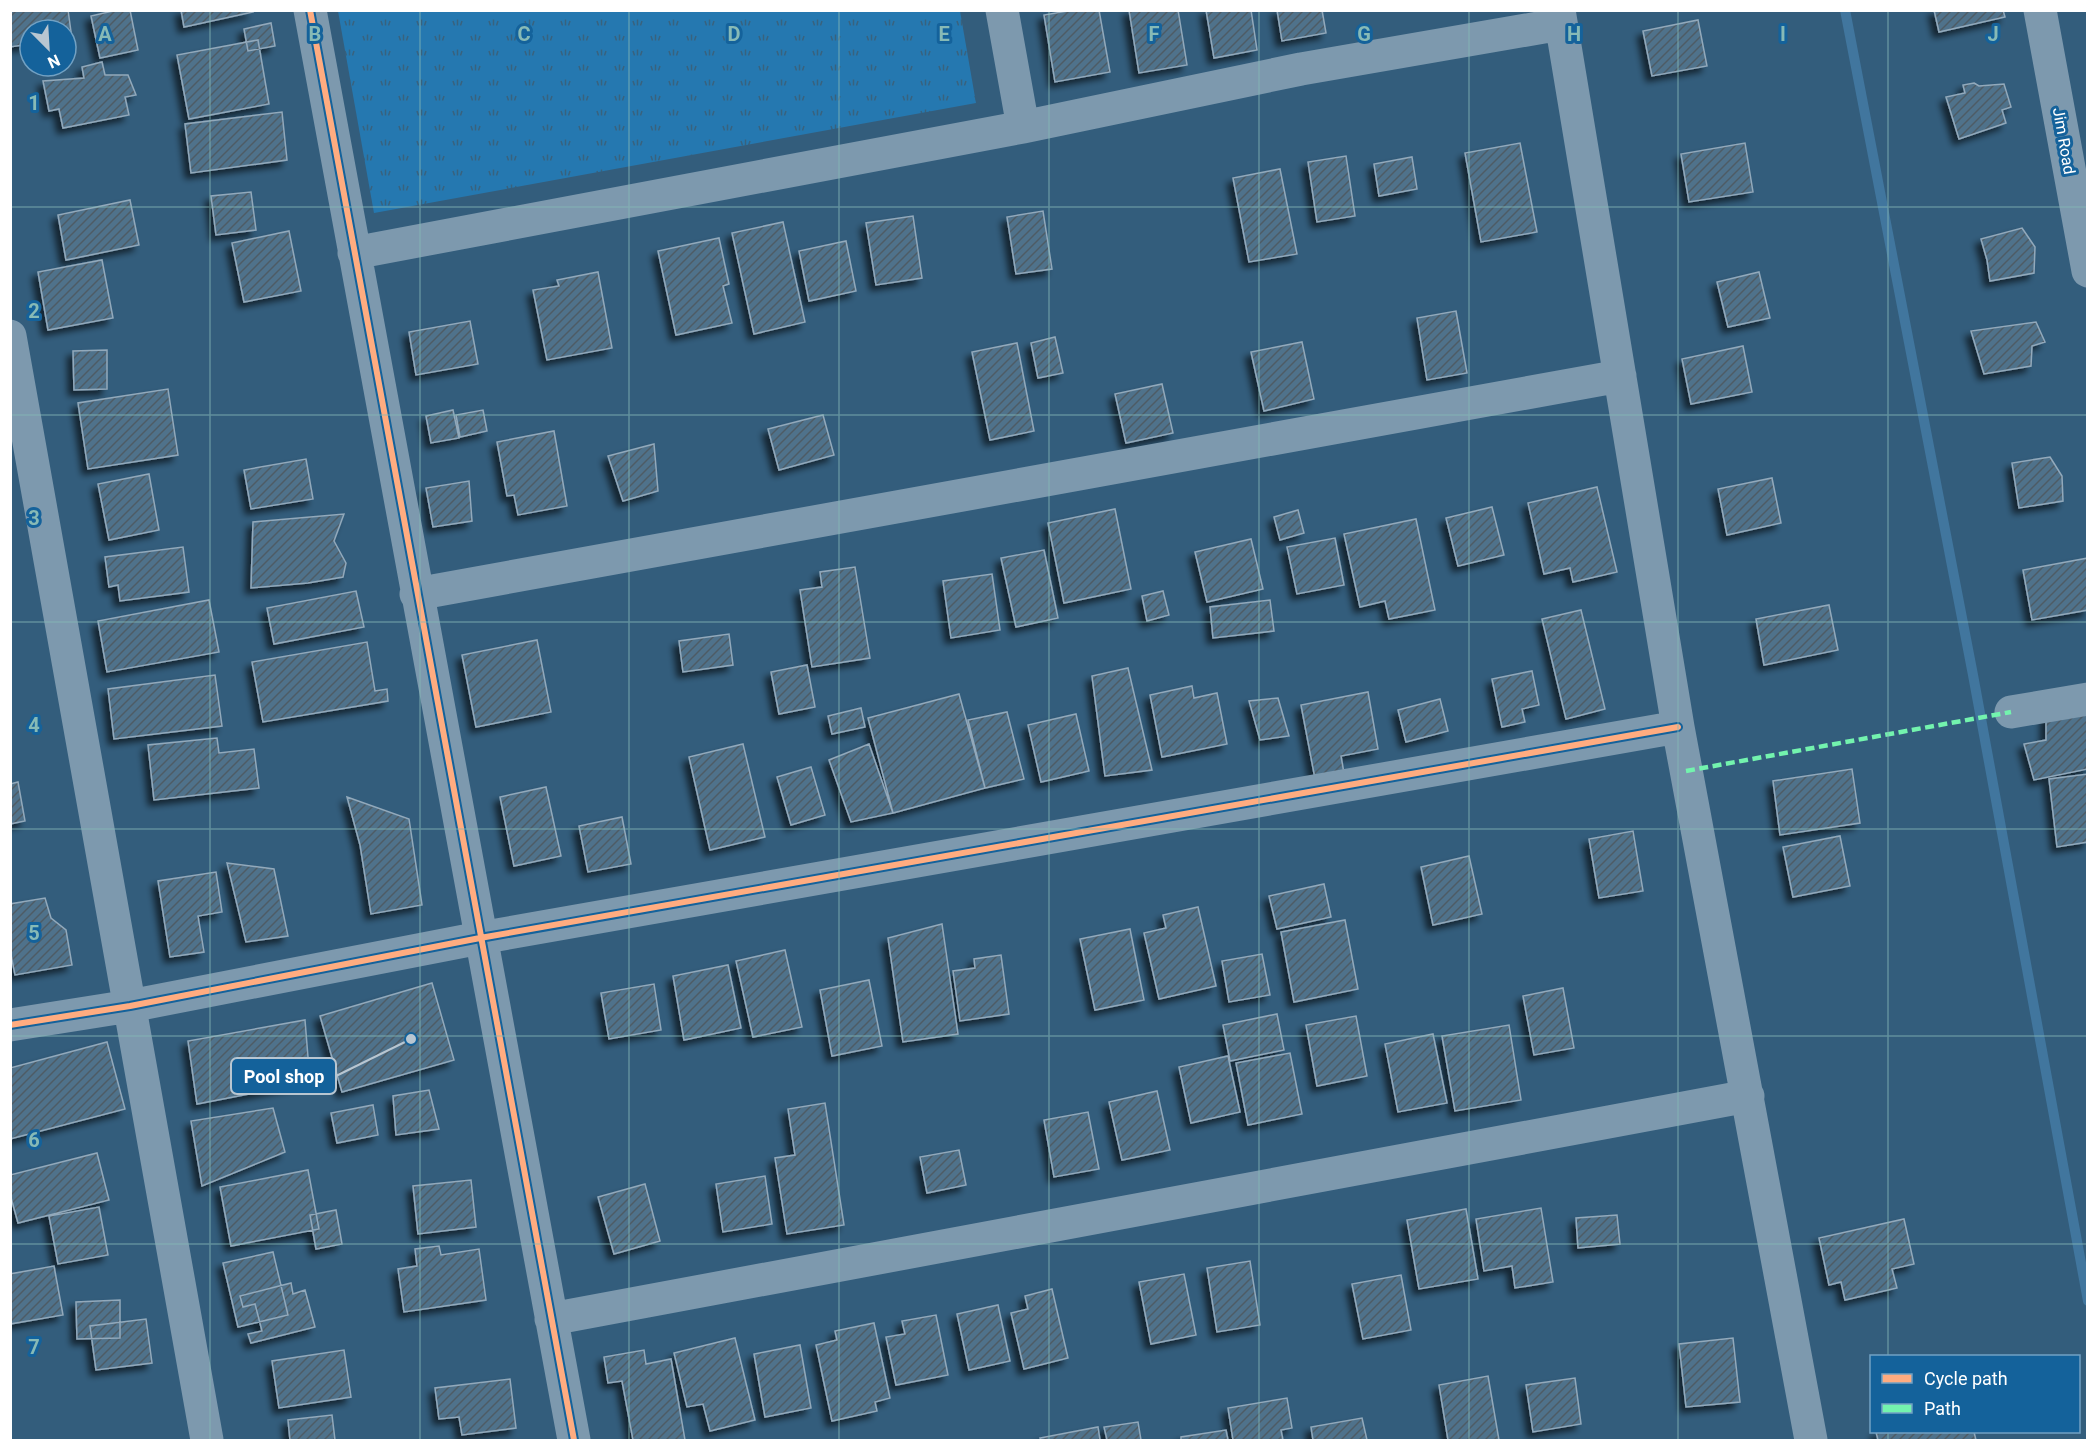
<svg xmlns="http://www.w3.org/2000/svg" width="2098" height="1451" font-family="Roboto,sans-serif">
	<defs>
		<pattern id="grass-tufts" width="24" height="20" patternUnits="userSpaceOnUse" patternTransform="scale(1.5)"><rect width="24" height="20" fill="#2578b0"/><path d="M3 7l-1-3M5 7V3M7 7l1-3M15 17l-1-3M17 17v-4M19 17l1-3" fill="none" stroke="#38627e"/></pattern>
		<pattern id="building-hatch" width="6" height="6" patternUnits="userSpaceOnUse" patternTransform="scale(1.5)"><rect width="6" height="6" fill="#50728b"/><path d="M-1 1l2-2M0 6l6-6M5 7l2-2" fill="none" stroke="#4e5b65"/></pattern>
		<filter id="shadow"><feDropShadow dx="-5.5" dy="5.5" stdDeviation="3" flood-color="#0009"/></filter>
	</defs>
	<rect width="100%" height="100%" fill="#335d7c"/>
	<path fill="url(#grass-tufts)" d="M338 11H960L976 103 374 213Z"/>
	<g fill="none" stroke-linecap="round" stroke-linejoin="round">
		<path stroke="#41769e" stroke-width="10" d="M1845 10 1973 675 2088 1301"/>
	</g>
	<path fill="url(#building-hatch)" stroke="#92a9bb" stroke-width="1.5" filter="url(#shadow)" d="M10 10H68L72 39H66V30H30V44L10 47Z
		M117 10H130L138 50 100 58 91 16Z
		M181 10H252L253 12 184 27Z
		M1073 10H1099L1110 72 1055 82 1044 15Z
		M1129 10H1178L1187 65 1139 73Z
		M1206 10H1251L1257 50 1214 58Z
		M1277 10H1322L1326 33 1282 41Z
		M1934 10H2003L2005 17 1939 32Z
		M1698 20 1707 66 1652 76 1643 31Z
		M271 23 275 46 248 51 244 29Z
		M258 40 269 104 189 119 177 55Z
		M102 62 105 75H128L136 95 125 97 129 115 63 128 59 109 49 111 43 81 84 78 82 67Z
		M1974 83 1979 86 2004 84 2011 107 2002 110 2006 123 1959 139 1946 97 1965 93 1963 85Z
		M282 112 287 160 191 173 185 124Z
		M1520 143 1537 232 1481 242 1465 153Z
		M1745 143 1753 192 1689 202 1681 154Z
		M1346 156 1355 216 1317 222 1308 162Z
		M1412 157 1417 189 1379 196 1374 164Z
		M1280 169 1297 254 1249 262 1233 178Z
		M251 192 256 230 216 235 211 196Z
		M130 200 139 245 66 260 58 215Z
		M1043 211 1052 269 1016 274 1007 217Z
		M913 216 922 278 876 285 866 223Z
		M783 222 805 322 754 334 732 233Z
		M2022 228 2035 247 2034 273 1990 281 1987 260 1981 239Z
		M289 231 301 291 244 302 232 243Z
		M719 238 729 284 723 286 732 323 676 335 658 251Z
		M846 241 856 291 809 301 799 251Z
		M102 260 113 318 48 330 38 272Z
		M598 272 612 348 547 360 533 290 559 286 557 280Z
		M1759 272 1770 318 1728 327 1717 282Z
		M1456 311 1467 373 1427 380 1417 318Z
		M470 321 478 364 416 375 409 332Z
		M2036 322 2045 342 2032 346 2031 366 1984 374 1971 331Z
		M1055 337 1063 373 1038 378 1031 343Z
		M1302 342 1314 399 1264 411 1251 352Z
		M1017 343 1034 431 990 440 972 352Z
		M1743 346 1752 392 1691 404 1682 359Z
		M107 350V389L74 390 73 351Z
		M1162 384 1173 433 1126 443 1115 394Z
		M168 389 178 455 88 469 78 403Z
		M453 410 459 438 431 443 426 416Z
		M483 410 487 431 460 437 456 415Z
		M823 415 834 455 779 470 768 429Z
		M554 431 567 506 518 515 514 495 507 496 497 442Z
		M654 444 658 491 623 501 608 456Z
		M2050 457 2062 476 2063 501 2019 508 2012 463Z
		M306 459 313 499 251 509 244 470Z
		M149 474 159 530 109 540 98 484Z
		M1772 478 1781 523 1727 535 1718 489Z
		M469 481 472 521 433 527 426 488Z
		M1597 487 1617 572 1573 582 1570 568 1544 574 1528 503Z
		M1492 507 1504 555 1458 566 1446 518Z
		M1115 509 1131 589 1064 603 1048 523Z
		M1298 510 1304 533 1280 540 1274 517Z
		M344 514 334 541 346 563 343 577 308 583 251 588 253 522Z
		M1416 519 1435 610 1389 619 1385 601 1360 607 1344 534Z
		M1335 538 1344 585 1297 594 1287 547Z
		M1251 539 1263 589 1207 602 1195 552Z
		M183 547 189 592 120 601 118 585 109 587 105 557Z
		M1044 550 1058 618 1016 627 1001 558Z
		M2088 558V610L2032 620 2023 570Z
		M855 567 870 658 812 667 800 590 822 587 820 572Z
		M992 574 1000 630 951 638 943 581Z
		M356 591 364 627 274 644 267 608Z
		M1163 591 1169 615 1147 621 1142 596Z
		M209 600 219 652 107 672 98 621Z
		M1270 600 1274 631 1213 638 1210 607Z
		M1829 605 1838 650 1764 665 1756 619Z
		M1581 610 1605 709 1566 719 1542 619Z
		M729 634 733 665 683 672 679 641Z
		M537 640 551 712 476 727 462 655Z
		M367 642 375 691 387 689 388 701 263 722 252 662Z
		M807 665 815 707 779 714 771 672Z
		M1128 668 1152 770 1105 776 1092 676Z
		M1532 671 1539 705 1522 709 1525 722 1502 727 1492 679Z
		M215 675 222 726 114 739 108 689Z
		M1192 686 1194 698 1217 693 1227 744 1162 757 1150 695Z
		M1368 692 1378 749 1341 756 1345 779 1316 784 1301 705Z
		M959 694 985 788 893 813 868 718Z
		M1278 698 1289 736 1260 740 1249 701Z
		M1440 699 1448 731 1406 742 1398 710Z
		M861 708 865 727 832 734 828 716Z
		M2088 708V769L2034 780 2024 744 2046 740V714Z
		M1007 712 1024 779 985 788 968 720Z
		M1076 714 1089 771 1041 782 1028 725Z
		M217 738 219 753 254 749 259 788 154 800 148 745Z
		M743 744 765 837 710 850 689 757Z
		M869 744 893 813 851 822 829 760Z
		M811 767 825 815 791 825 777 777Z
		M1852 769 1860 823 1780 835 1773 781Z
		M2088 774V842L2057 847 2049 779Z
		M18 782 25 821 10 824V784Z
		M546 787 561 856 514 866 500 797Z
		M347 797 409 819 422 905 371 914 360 845Z
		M622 817 631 864 588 872 579 826Z
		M1633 831 1643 891 1599 898 1589 839Z
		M1840 836 1850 886 1793 897 1783 847Z
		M1469 856 1482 914 1433 925 1421 867Z
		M227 863 274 869 288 936 246 942Z
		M216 872 222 912 198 916 204 952 170 957 158 881Z
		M1324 884 1331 917 1277 929 1269 896Z
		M45 898 51 918 66 930 72 965 15 975 10 950V904Z
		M1198 907 1216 986 1159 999 1144 933 1166 928 1163 915Z
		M1345 920 1358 989 1294 1002 1281 932Z
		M942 924 958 1034 903 1042 888 938Z
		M1130 929 1144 1000 1095 1010 1080 939Z
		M785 950 802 1027 753 1037 736 961Z
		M1262 954 1270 995 1229 1002 1222 961Z
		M1001 955 1009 1014 960 1021 953 971 975 968 974 959Z
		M728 965 741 1028 684 1040 673 976Z
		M869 980 882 1046 832 1056 820 990Z
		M432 983 454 1060 342 1092 320 1016Z
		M654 984 661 1030 609 1039 601 993Z
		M1563 988 1574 1048 1534 1055 1523 996Z
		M1277 1014 1284 1050 1230 1061 1223 1025Z
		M1356 1016 1367 1076 1317 1086 1306 1025Z
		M305 1020 310 1082 197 1104 188 1041Z
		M1509 1025 1521 1100 1455 1111 1442 1036Z
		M1433 1034 1447 1103 1398 1112 1385 1044Z
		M107 1042 125 1109 10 1139V1068Z
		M1290 1053 1302 1114 1248 1125 1236 1063Z
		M1228 1056 1240 1112 1191 1123 1179 1067Z
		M429 1090 439 1129 396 1135 393 1096Z
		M1157 1091 1170 1150 1122 1160 1109 1102Z
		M825 1103 844 1225 787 1234 775 1158 795 1155 788 1109Z
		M373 1105 378 1135 337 1143 331 1113Z
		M273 1108 285 1152 202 1186 191 1121Z
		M1088 1112 1099 1169 1054 1177 1044 1120Z
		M959 1150 966 1185 927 1193 920 1157Z
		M97 1153 109 1200 18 1223 10 1194V1175Z
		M308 1170 319 1229 231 1246 220 1187Z
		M765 1176 772 1224 723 1232 716 1184Z
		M471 1180 476 1227 418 1234 413 1186Z
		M645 1184 660 1241 614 1254 598 1197Z
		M99 1207 108 1255 58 1264 49 1216Z
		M1541 1208 1553 1282 1515 1288 1512 1266 1484 1271 1476 1219Z
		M1466 1209 1478 1279 1419 1289 1407 1220Z
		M336 1210 342 1244 316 1249 310 1215Z
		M1617 1215 1620 1244 1578 1248 1576 1218Z
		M1904 1219 1914 1264 1892 1269 1897 1288 1845 1300 1841 1282 1829 1285 1819 1238Z
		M439 1246 441 1255 479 1249 486 1300 404 1312 398 1269 417 1266 415 1249Z
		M273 1252 288 1315 238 1327 223 1263Z
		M1250 1261 1260 1325 1217 1332 1207 1268Z
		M54 1266 63 1315 10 1324V1274Z
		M1184 1274 1196 1335 1151 1344 1139 1282Z
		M1401 1275 1411 1330 1363 1339 1352 1284Z
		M291 1283 293 1294 305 1290 315 1327 251 1343 248 1334 262 1331 255 1304 243 1307 240 1296Z
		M1052 1289 1068 1358 1024 1369 1011 1313 1028 1309 1025 1296Z
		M120 1300V1338L77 1339 76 1302Z
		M998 1305 1010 1361 969 1370 957 1314Z
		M936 1315 948 1375 896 1385 886 1337 905 1334 902 1321Z
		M146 1319 152 1363 96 1370 90 1326Z
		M874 1323 890 1398 875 1402 877 1411 832 1421 816 1345 837 1340 835 1331Z
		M735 1338 755 1420 710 1431 703 1404 687 1407 674 1353Z
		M1733 1338 1740 1402 1686 1407 1679 1344Z
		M800 1345 811 1408 765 1417 754 1354Z
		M344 1350 351 1397 279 1408 272 1361Z
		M644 1350 646 1364 671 1359 685 1440H633L622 1381 608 1383 604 1357Z
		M1488 1376 1499 1440H1448L1439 1385Z
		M1575 1378 1581 1424 1533 1432 1526 1385Z
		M510 1379 516 1428 462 1435 459 1417 439 1419 435 1388Z
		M1287 1398 1292 1428 1281 1430 1283 1440H1233L1228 1408Z
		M332 1415 335 1440H290L288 1420Z
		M1362 1418 1367 1440H1313L1311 1427Z
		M1138 1422 1141 1440H1107L1104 1427Z
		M1098 1427 1100 1440H1041L1040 1438Z
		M1226 1430 1228 1440H1181V1437Z
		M1876 1432H1974L1976 1440H1878Z"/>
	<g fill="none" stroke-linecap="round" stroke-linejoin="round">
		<path stroke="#7d99ae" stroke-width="33" d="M310 10 574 1440
			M1002 10 1023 127
			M1559 10 1678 727 1811 1440
			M2040 10 2088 271
			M354 253 1023 127 1301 69 1561 24
			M10 336 207 1440
			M416 594 1620 376
			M2011 712 2088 699
			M10 1025 130 1006 480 938 1678 727
			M551 1319 1748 1096"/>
		<path stroke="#73f3ae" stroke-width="4.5" stroke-dasharray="9 4.5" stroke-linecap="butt" d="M1686 771 2011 712"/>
		<defs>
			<path id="cycleway" d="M310 10 574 1440
				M10 1025 130 1006 480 938 1678 727"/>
		</defs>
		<use href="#cycleway" stroke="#14629b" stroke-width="10"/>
		<use href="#cycleway" stroke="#ffac80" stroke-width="6"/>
	</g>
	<path fill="none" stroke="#87bab6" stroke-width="1.5" stroke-opacity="0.55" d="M210 10V1440M420 10V1440M629 10V1440M839 10V1440M1049 10V1440M1259 10V1440M1469 10V1440M1678 10V1440M1888 10V1356M10 207H2088M10 415H2088M10 622H2088M10 829H2088M10 1036H2088M10 1244H2088M1888 1432V1440"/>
	<g text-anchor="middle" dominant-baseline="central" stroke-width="6" stroke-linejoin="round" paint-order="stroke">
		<g font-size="16" fill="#fff" stroke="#14629b">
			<text transform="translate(2064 141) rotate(80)">Jim Road</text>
		</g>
	</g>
	<g font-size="20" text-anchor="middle" font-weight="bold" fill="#87bab6" stroke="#14629b" stroke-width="6" stroke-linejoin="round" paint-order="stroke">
		<text x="105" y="41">A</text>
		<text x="315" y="41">B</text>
		<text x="524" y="41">C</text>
		<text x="734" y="41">D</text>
		<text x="944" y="41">E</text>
		<text x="1154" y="41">F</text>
		<text x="1364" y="41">G</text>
		<text x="1574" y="41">H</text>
		<text x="1783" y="41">I</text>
		<text x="1993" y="41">J</text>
		<text x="34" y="110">1</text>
		<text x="34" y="318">2</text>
		<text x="34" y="525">3</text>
		<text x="34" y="732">4</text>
		<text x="34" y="940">5</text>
		<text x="34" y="1147">6</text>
		<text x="34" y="1354">7</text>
	</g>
	<path fill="none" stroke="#b8c6d1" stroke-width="2" d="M411 1039L336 1076"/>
	<circle fill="#b8c6d1" stroke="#14629b" stroke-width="2" cx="411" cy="1039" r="6"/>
	<rect fill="#14629b" stroke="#b8c6d1" stroke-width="2" x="231" y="1058" width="105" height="36" rx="6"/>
	<g font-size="18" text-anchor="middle" font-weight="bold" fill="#fff">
		<text x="284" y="1083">Pool shop</text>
	</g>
	<rect width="2098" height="1451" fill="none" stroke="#ffffff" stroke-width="24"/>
	<rect x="1870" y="1355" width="210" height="78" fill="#14629b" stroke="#72a1c3" stroke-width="1.5"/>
	<rect x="1882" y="1374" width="30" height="9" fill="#ffac80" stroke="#72a1c3" stroke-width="1.5"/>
	<text x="1924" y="1385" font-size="18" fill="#ffffff">Cycle path</text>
	<rect x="1882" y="1404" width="30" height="9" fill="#73f3ae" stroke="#72a1c3" stroke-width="1.5"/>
	<text x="1924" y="1415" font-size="18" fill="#ffffff">Path</text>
	<g transform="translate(48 48) rotate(156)"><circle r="28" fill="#14629b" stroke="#72a1c3" stroke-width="1.5"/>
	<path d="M0-4.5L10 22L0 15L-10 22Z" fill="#b8c6d1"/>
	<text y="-9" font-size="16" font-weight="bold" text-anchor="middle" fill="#ffffff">N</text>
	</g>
</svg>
